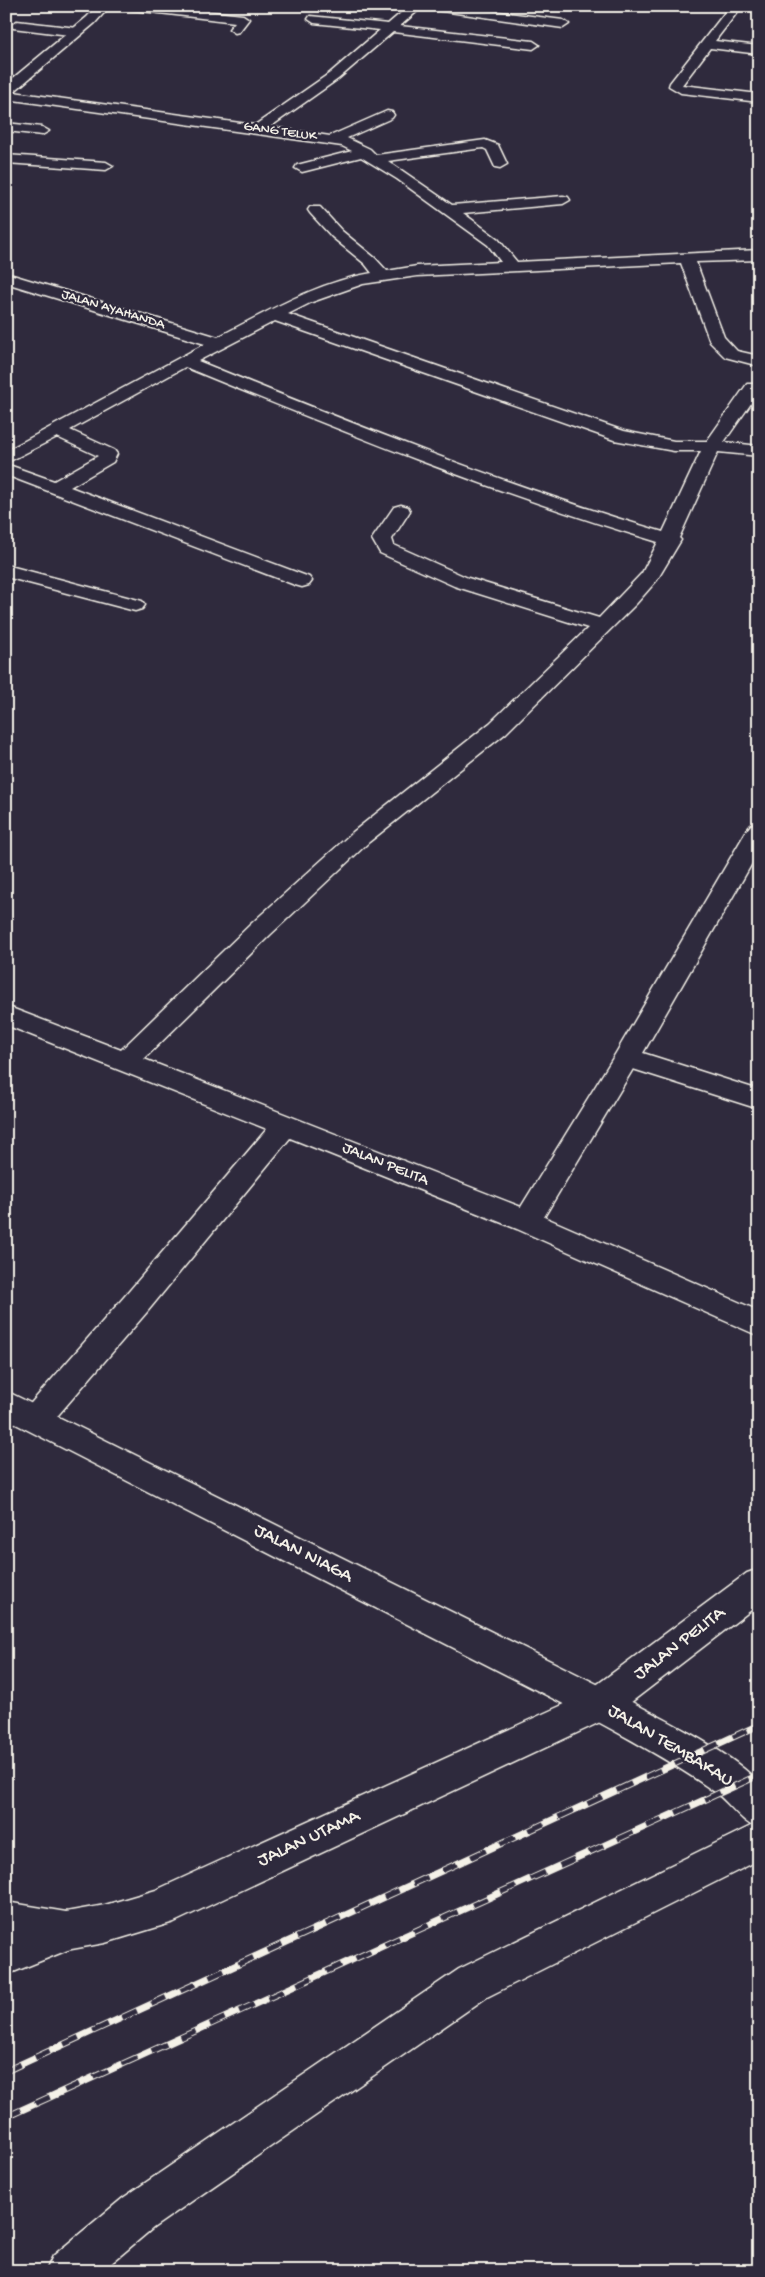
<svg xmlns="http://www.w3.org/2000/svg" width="765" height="2277" font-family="'Gochi Hand',sans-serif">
	<rect width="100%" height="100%" fill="#2f2a3d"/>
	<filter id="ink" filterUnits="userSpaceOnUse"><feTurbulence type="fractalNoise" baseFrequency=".02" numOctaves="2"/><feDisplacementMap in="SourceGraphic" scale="10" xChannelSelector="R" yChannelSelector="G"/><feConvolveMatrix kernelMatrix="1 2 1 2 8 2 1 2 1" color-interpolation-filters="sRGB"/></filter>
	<g filter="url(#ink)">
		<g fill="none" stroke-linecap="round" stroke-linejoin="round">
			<defs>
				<path id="minor" d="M119 6H159L243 15 249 19 239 32 235 33 229 29 235 22 125 9Z
					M409 6H454L563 20 569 24 563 28 421 8 400 26 533 41 539 45 533 49 393 32 338 79 270 127 330 136 387 111 392 112 394 115 392 118 347 138 370 149 376 155 485 140 498 145 507 164 500 168 495 167 487 150 483 148 388 161 452 205 563 196 568 197 570 200 563 204 463 213 498 239 517 262 759 250V260L696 262 724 337 737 351 759 356V366L725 357 710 342 681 263 417 276 363 284 312 302 288 314 624 431 674 441H707L747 384H759V392L724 442 759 446V456L718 452 679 538 681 540 657 580 636 604 506 733 369 842 270 935 144 1059 521 1207 616 1053 747 830 751 825 759 823V851L643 1053 759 1090V1109L633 1069 544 1217 759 1311V1336L517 1229 290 1138 147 1312 47 1428 36 1432 25 1428 20 1419 25 1410 125 1296 267 1129 6 1025V1006L121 1050 252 923 353 832 490 723 588 628 454 586 380 553 372 539 394 507 401 505 408 507 410 511 392 539 394 545 468 578 599 618 642 573 658 542C497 494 341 431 185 367L70 430 114 450 117 454 113 462 70 487 309 577 312 581 309 585 302 587 295 585 6 475V464L54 481 98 456 57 437 6 463V451L205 344 6 283V273L218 337C267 312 317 282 372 273L365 264 332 237 310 213 308 210 310 207H320L342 231 375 258 387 271 417 266 501 262 488 245 397 179 361 157 302 172 295 168 297 165 352 151 342 146 6 99V91L255 125 330 73 380 30 314 23 308 19 310 16 388 24ZM275 321 614 440 674 451H701L663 532C504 485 351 423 198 361Z
					M730 6H742L715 41 759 46V54L710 48 682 85 759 94V102L681 93 669 86 670 83Z
					M17 21 77 28 83 32 77 36 13 28 11 25Z
					M6 123 42 127 49 131 42 135 6 131Z
					M6 155 106 162 113 166 106 170 6 163Z
					M6 565 142 601 145 605 142 609 135 611 6 577Z
					M759 1569V1604L613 1716 600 1720 587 1716 582 1704 587 1692 747 1573Z
					M759 1822V1860L487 1997 153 2228 102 2271H46L53 2256 123 2198 459 1969Z
					M66 1912 80 1917 85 1931 80 1945 6 1975V1936Z"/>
				<path id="major" d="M97 6H110L95 23 11 94 6 95V84L87 17Z
					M600 1688 613 1692 618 1704 613 1716 174 1922 105 1943 66 1950 6 1940V1902L66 1912 105 1905 156 1890Z"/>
				<path id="highway" d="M6 1391 613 1692C656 1716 727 1748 759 1783V1829C739 1821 730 1802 712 1790 672 1762 630 1739 587 1716L6 1419Z"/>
			</defs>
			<use href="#minor" stroke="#f4f1e8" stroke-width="3"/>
			<use href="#major" stroke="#f4f1e8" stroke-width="3"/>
			<use href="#highway" stroke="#f4f1e8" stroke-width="3"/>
			<use href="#minor" fill="#2f2a3d" fill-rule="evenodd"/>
			<use href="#major" fill="#2f2a3d" fill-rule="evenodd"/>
			<use href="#highway" fill="#2f2a3d" fill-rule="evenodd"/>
			<defs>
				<path id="rail" d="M6 2071 759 1725
					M6 2117 759 1775"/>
			</defs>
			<use href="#rail" stroke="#f4f1e8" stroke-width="7"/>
			<use href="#rail" stroke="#2f2a3d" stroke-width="5" stroke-dasharray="16" stroke-linecap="butt"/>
		</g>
	</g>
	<g text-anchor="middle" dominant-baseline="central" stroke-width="4.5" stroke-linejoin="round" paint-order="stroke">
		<g font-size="14" fill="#f4f1e8" stroke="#2f2a3d">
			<text transform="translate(280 132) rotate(8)">GANG TELUK</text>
			<text transform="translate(113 310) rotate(17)">JALAN AYAHANDA</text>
		</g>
		<g font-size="16" fill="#f4f1e8" stroke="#2f2a3d">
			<text transform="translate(385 1165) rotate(22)">JALAN PELITA</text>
		</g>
		<g font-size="19" fill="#f4f1e8" stroke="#2f2a3d">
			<text transform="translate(303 1554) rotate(27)">JALAN NIAGA</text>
			<text transform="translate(680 1644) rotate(-37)">JALAN PELITA</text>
			<text transform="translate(670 1746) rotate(31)">JALAN TEMBAKAU</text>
			<text transform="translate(309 1839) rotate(-25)">JALAN UTAMA</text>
		</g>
	</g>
	<rect width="765" height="2277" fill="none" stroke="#2f2a3d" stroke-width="25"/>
	<rect x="12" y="12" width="740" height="2252" fill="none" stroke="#f4f1e8" stroke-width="2" filter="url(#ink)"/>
</svg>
